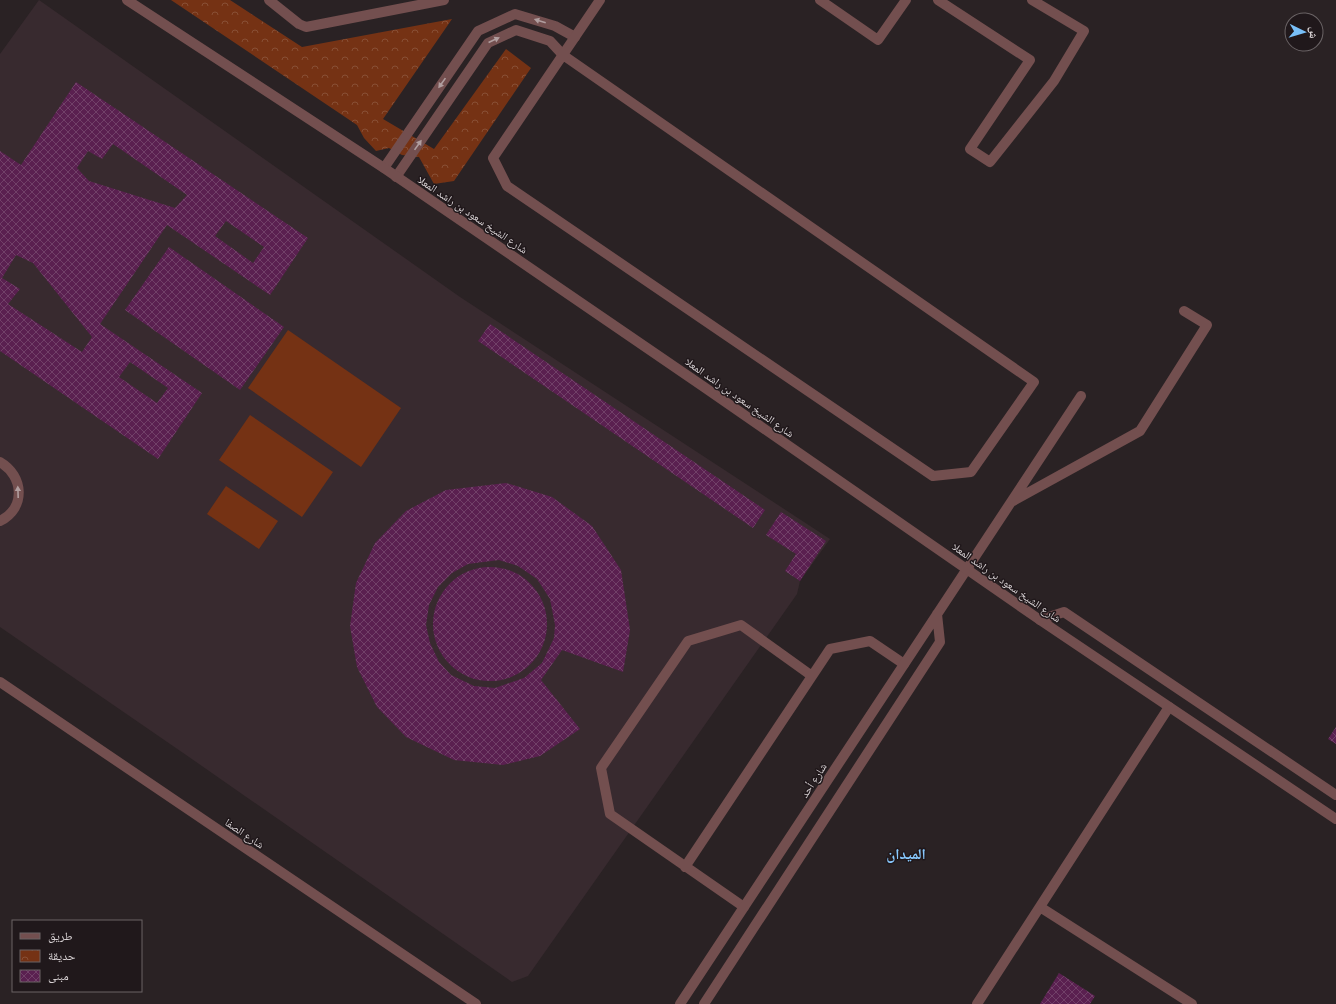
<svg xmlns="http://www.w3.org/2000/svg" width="1336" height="1004" font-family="'Noto Sans','Noto Naskh Arabic',sans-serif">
	<defs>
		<pattern id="park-crowns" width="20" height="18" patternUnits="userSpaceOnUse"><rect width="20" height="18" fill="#753214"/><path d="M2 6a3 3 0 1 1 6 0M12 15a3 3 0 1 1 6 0" fill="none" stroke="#884f35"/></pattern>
		<pattern id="building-cross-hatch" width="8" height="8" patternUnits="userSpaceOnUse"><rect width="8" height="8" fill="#5a2050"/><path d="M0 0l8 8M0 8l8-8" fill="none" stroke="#714068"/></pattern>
	</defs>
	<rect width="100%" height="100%" fill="#2a2224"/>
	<path fill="#382a2f" d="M39 0 460 297 830 539 800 581 797 594 528 976 512 982 189 757 0 627V54Z"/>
	<path fill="#753214" d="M288 330 401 408 361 467 248 388Z
		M250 415 333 472 302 517 219 460Z
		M226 486 278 521 259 549 207 514Z"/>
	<path fill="url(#park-crowns)" d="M171 0H230L302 47 452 19 383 119 434 149 506 49 531 68 454 181 434 184 419 157 402 155 389 148 376 151 364 138 357 125Z"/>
	<path fill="url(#building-cross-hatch)" fill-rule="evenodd" d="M76 82 308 238 270 295 167 225 100 324 202 393 158 459 0 351V151L21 165ZM113 144 187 195 175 208 89 181 77 168 88 151 102 159ZM226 221 264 247 253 263 215 236ZM16 255 33 263 92 337 82 352 8 304 20 289 2 278ZM130 362 168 388 157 403 119 377Z
		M169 247 284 327 240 390 125 310Z
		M490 324 765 510 753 528 478 341Z
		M506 483 552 497 592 526 621 570 630 630 623 672 562 650 541 680 580 729 540 756 503 765 454 760 406 737 377 707 357 667 350 626 356 583 375 543 406 511 446 490ZM499 560 518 566 537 579 550 599 555 625 554 638 542 663 524 678 495 688 474 686 451 675 439 662 430 643 426 625 429 605 438 587 452 573 468 564Z
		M781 512 826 541 800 581 785 571 796 554 766 535Z
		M433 624a57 57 0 1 1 114 0a57 57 0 1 1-114 0Z
		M1336 727V744L1328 739Z
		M1059 973 1095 996 1090 1004H1040Z"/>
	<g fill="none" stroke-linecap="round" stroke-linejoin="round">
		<path stroke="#734f4f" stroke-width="10" d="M269 0 299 24 306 27 444 0
			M384 168 478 31 515 14 555 26 575 37
			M396 177 488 43 516 30 550 41 563 55
			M1040 620 1064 612 1336 795
			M685 867 830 649 870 641 904 664
			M744 907 610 814 601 768 688 641 741 625 812 676"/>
		<path stroke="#734f4f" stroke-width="10" d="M820 0 878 40 906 0
			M938 0 1030 60 970 149 990 162 1054 81 1084 31 1032 0
			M563 55 1034 382 971 472 933 476 507 186 493 158 600 0
			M0 462C24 476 26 508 0 521
			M1013 501 1140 431 1207 325 1184 311
			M0 682 476 1004
			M1040 907 1192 1004
			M680 1004 1081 396
			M704 1004 940 642 937 614
			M977 1004 1169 707"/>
		<path stroke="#734f4f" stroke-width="10" d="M127 0 384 168 704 387 1040 620 1336 819"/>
	</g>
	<defs><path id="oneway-solid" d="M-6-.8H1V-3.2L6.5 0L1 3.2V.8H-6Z"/></defs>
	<g fill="#b09e9f">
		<use href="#oneway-solid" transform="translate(540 21) rotate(-163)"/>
		<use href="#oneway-solid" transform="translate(494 40) rotate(-25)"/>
		<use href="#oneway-solid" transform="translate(442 83) rotate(125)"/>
		<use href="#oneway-solid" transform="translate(418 145) rotate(-55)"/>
		<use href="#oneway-solid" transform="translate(18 492) rotate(-92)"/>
	</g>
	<g text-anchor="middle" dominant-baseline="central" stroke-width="3" stroke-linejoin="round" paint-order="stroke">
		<g font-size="11" fill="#d9d3d5" stroke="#20181b">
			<text transform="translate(473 214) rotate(34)">شارع الشيخ سعود بن راشد المعلا</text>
			<text transform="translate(740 397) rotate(35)">شارع الشيخ سعود بن راشد المعلا</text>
			<text transform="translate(1007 582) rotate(35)">شارع الشيخ سعود بن راشد المعلا</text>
			<text transform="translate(813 780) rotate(-57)">شارع أحد</text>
			<text transform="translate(245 833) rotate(34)">شارع الصفا</text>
		</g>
		<g font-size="15" font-weight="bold" fill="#88c9fe" stroke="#20181b">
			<text x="906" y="853">الميدان</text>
		</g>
	</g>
	<rect x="12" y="920" width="130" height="72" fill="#20181b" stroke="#6a6365"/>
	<rect x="20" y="933" width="20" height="6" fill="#734f4f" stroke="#6a6365"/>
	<text x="48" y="940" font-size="12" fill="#d9d3d5">طريق</text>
	<rect x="20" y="950" width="20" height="12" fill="url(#park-crowns)" stroke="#6a6365"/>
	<text x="48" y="960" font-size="12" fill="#d9d3d5">حديقة</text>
	<rect x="20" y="970" width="20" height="12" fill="url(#building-cross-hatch)" stroke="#6a6365"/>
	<text x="48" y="980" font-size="12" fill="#d9d3d5">مبنى</text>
	<g transform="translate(1304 32) rotate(95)"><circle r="19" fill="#20181b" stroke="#6a6365"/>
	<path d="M0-3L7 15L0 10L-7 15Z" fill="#78bff8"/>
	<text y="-6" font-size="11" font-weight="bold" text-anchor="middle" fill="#d9d3d5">ش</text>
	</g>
</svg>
